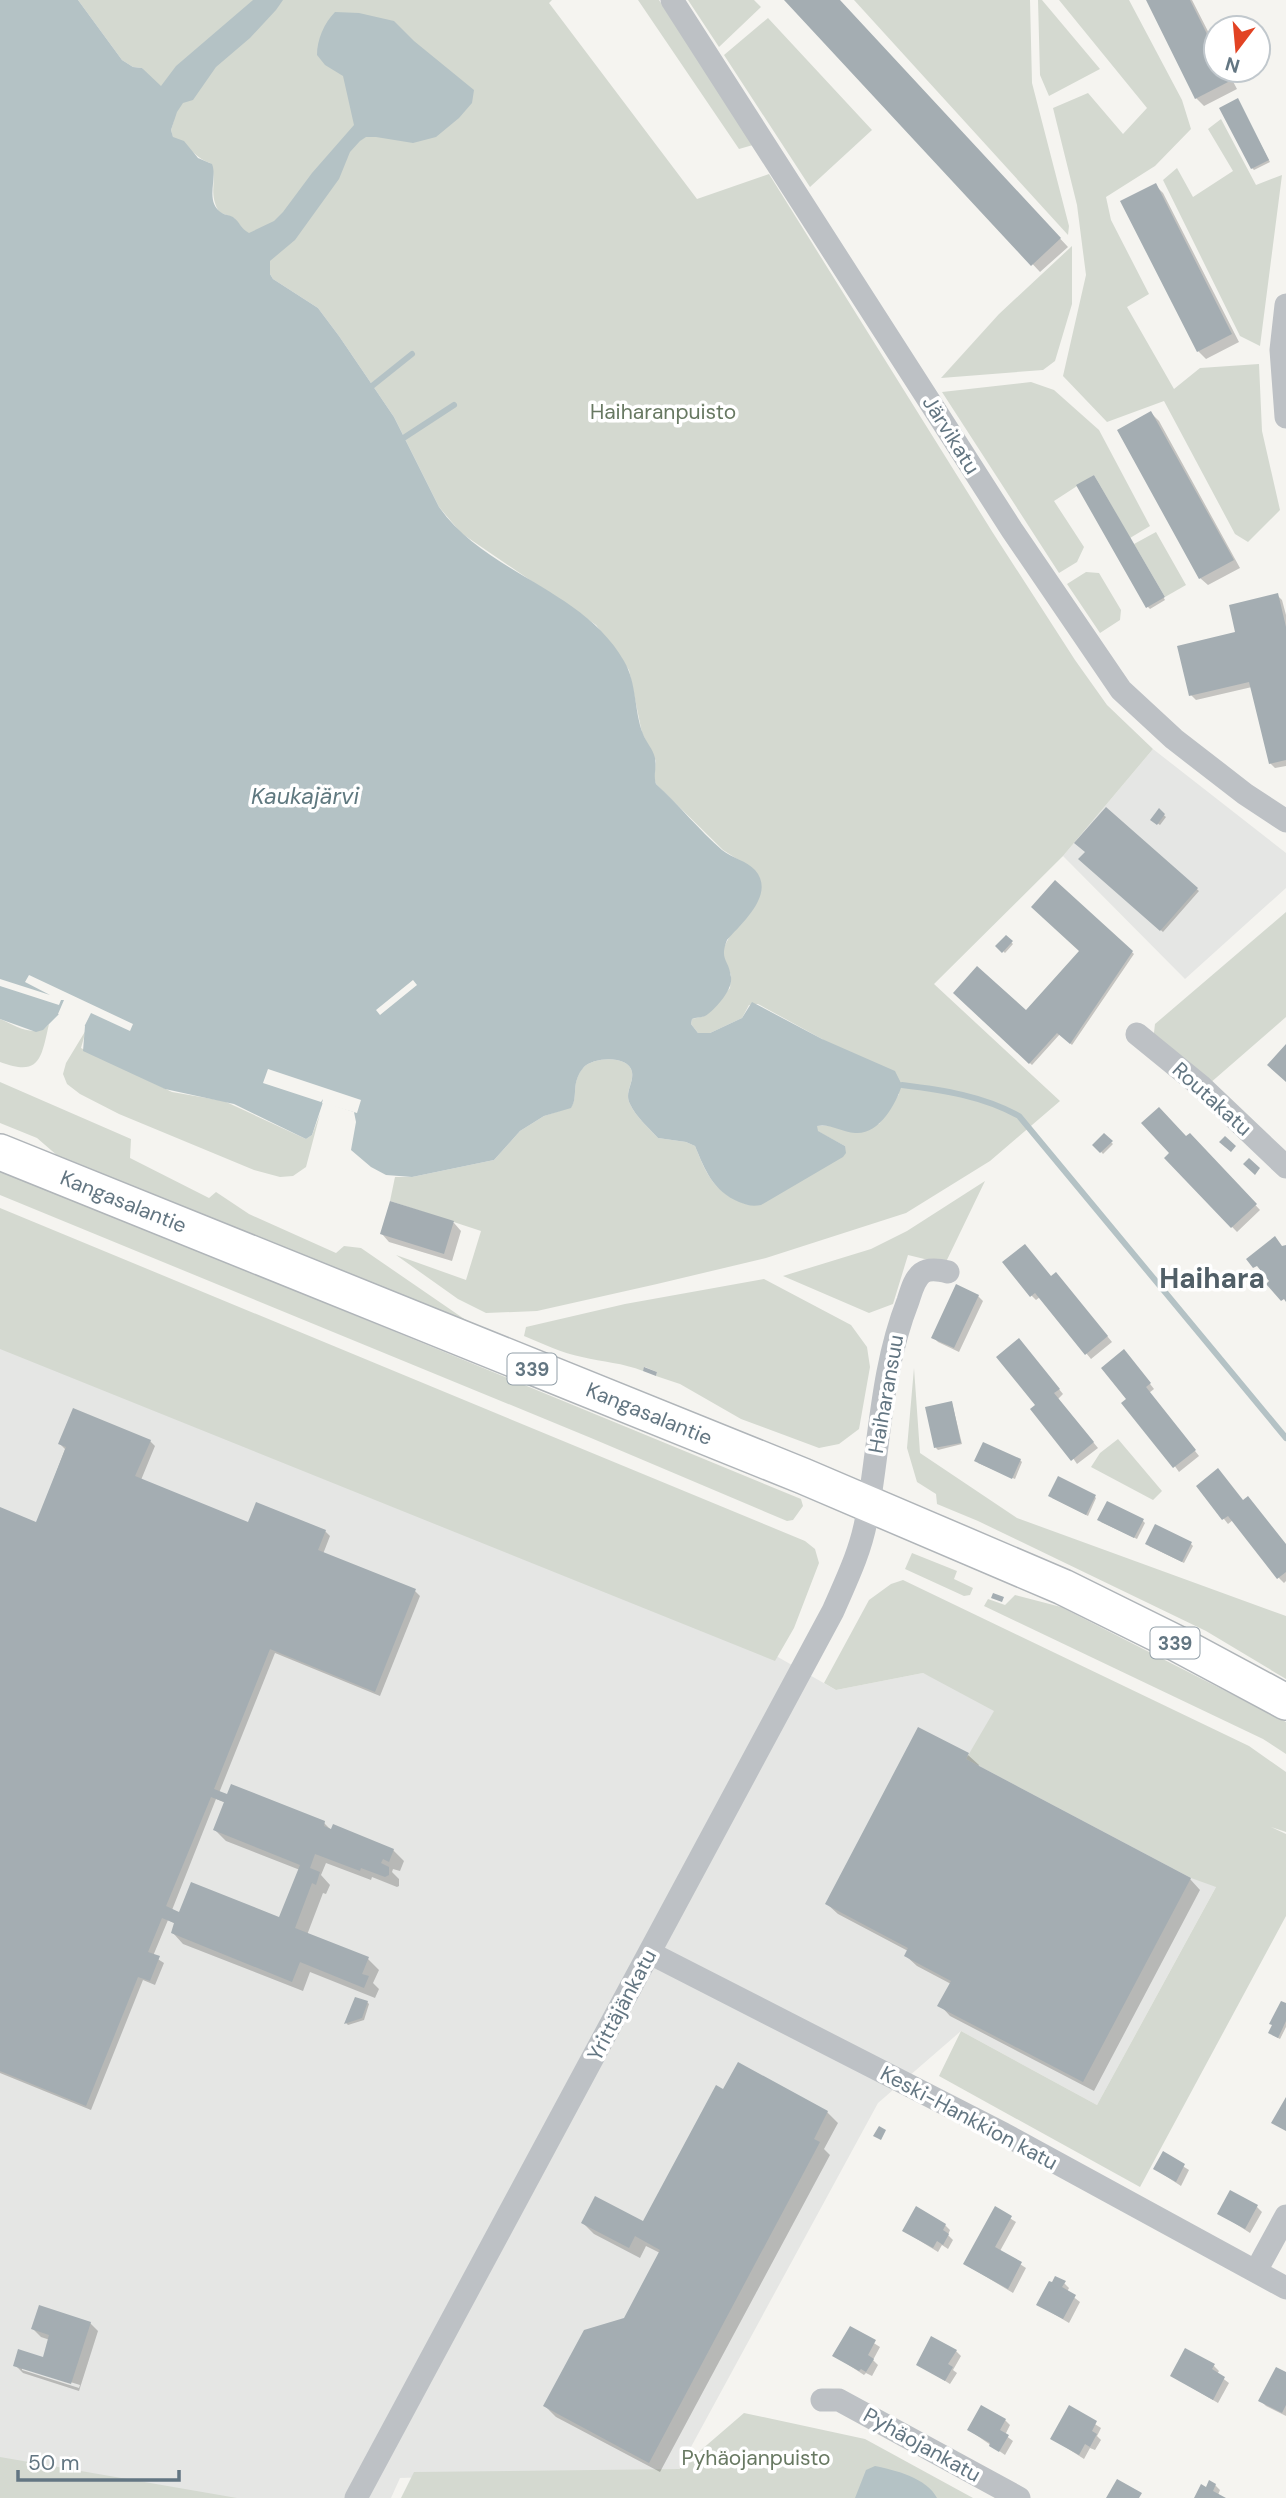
<svg xmlns="http://www.w3.org/2000/svg" width="1286" height="2498" font-family="'DM Sans',sans-serif">
	<rect width="100%" height="100%" fill="#f5f4f0"/>
	<path fill="#e5e6e4" d="M1153 749 1286 853V888L1185 979 1063 856Z
		M0 1333 693 1609 836 1690 923 1673 1253 1819 1097 2105 961 2031 878 2103 679 2469 400 2478 391 2498H0Z"/>
	<path fill="#d4d9d0" d="M78 0H552L549 3 697 199 769 174 993 533 1075 660 1107 705 1153 749 1063 856 934 984 1060 1101 990 1161 906 1213 766 1258 657 1284 537 1311 486 1313 458 1299 396 1255 466 1280 481 1231 390 1201 395 1177H412L494 1160 520 1131 544 1116 571 1107C579 1096 570 1082 584 1067 594 1057 629 1055 632 1072 634 1083 624 1092 630 1104 636 1117 649 1128 658 1138L686 1142 695 1146C708 1178 714 1192 748 1205L845 1146 817 1131V1126L879 1124 899 1094 822 1039 758 1004 749 1005 742 1018 710 1033H698L691 1024 692 1019 704 1016 730 988 731 975 722 956 724 947 760 879 754 870 723 850 656 784 654 778 656 761 642 733 629 670 596 625 461 533 439 507 394 417 339 336 318 308 273 279 270 274V261L234 218 219 212C207 191 219 180 210 163 193 157 188 143 173 138L171 130 174 120 142 68 133 67 122 60Z
		M638 0H659L753 145 739 149Z
		M688 0H754L761 7 719 47Z
		M854 0H1030L1032 83 1069 226 1068 235Z
		M1038 0H1042L1100 69 1049 96 1040 75Z
		M1059 0H1129L1182 100 1191 129 1155 166 1106 197 1111 220 1149 294 1127 307 1174 389 1200 368 1259 364 1262 431 1280 510 1248 542 1235 534 1164 401 1107 422 1063 376 1086 275 1077 205 1053 108 1088 93 1123 134 1147 108Z
		M768 18 872 130 810 187 724 55Z
		M1221 119 1256 185 1282 175 1260 346 1240 336 1163 180 1177 168 1193 197 1233 171 1208 129Z
		M1072 246V304L1055 361 1043 370 941 378 999 314Z
		M1031 382 1054 390 1099 430 1150 526 1130 538 1094 475 1054 501 1084 547 1077 562 1059 573 942 392Z
		M1156 532 1186 585 1165 597 1134 544Z
		M1086 572 1099 573 1121 610 1120 620 1100 633 1067 584Z
		M1286 912V1017L1209 1084 1153 1041 1155 1024Z
		M0 1019C16 1026 36 1039 49 1024 41 1059 40 1077 0 1062Z
		M86 1030 81 1048 172 1092 224 1101 306 1139 312 1135 320 1114 306 1167 293 1176 280 1177 254 1170 119 1114 80 1094 67 1084 63 1074 66 1063Z
		M0 1082 131 1139 130 1158 209 1198 216 1192 249 1214 336 1253 344 1246 361 1248 473 1325 250 1237 59 1157 37 1138 0 1123Z
		M0 1169 801 1499 803 1506 793 1520 787 1521 591 1438 0 1195Z
		M985 1181 945 1264 908 1255 893 1304 869 1313 783 1276 871 1249 907 1231Z
		M0 1208 805 1541 815 1549 819 1563 794 1628 775 1661 0 1349Z
		M764 1279 851 1325 867 1347 870 1367 859 1429 839 1444 819 1448 741 1419 680 1384 656 1376 657 1372 645 1367 643 1371C623 1363 603 1362 582 1357 562 1353 543 1344 524 1336L526 1327 625 1304Z
		M914 1368 920 1453 1017 1518 1286 1616V1679L1206 1631 978 1521 937 1504 936 1494 917 1482 907 1448Z
		M1118 1439 1162 1491 1153 1500 1091 1467 1100 1453Z
		M912 1553 957 1571 954 1579 973 1588 970 1595 964 1596 905 1569Z
		M903 1580 1249 1746 1286 1772V1832L1271 1827 1286 1834V1916L1140 2187 939 2076 961 2031 1097 2105 1216 1887 1191 1878 966 1759 994 1711 923 1673 836 1690 824 1683 869 1600 891 1584Z
		M1015 1595 1061 1607 1286 1722V1754L1263 1739 984 1606 988 1599 1005 1605Z
		M744 2413 865 2439 973 2498H401L414 2472 679 2469Z
		M0 2457 237 2498H0Z"/>
	<path fill="#b4c2c5" d="M0 0H78L122 60 133 67 142 68 161 86 176 66 253 0H283L276 10 250 38 216 67 193 100 183 103 177 112 171 130 173 137 184 141 198 158 212 164C218 179 204 202 222 213 225 215 229 215 233 217 240 222 241 229 249 233L274 221 283 212 312 173 354 125 343 76 325 65 317 55C317 40 324 23 335 12L359 13 394 21 414 41 474 90 472 103 459 118 436 137 413 143 376 137H366L360 141 350 152 339 179 295 240 270 261V274L273 279 318 308 339 336 394 417 439 507C486 574 583 589 624 661 637 683 634 711 643 734 646 742 653 749 655 758 657 767 653 775 656 784 679 805 699 830 722 850 732 858 747 861 755 870 776 894 742 923 727 940 719 960 729 959 731 977 733 989 717 1007 708 1014 704 1018 697 1017 692 1019L691 1024 698 1033H710L742 1018 752 1002 822 1039 895 1071 902 1085C896 1104 879 1135 855 1133 842 1132 829 1123 817 1126L818 1131 845 1146 846 1153 843 1157 761 1205C752 1207 747 1205 739 1202 713 1191 705 1170 695 1146L686 1142 658 1138C649 1128 636 1117 630 1104 624 1093 634 1083 632 1072 629 1055 594 1057 584 1067 570 1083 579 1096 571 1108L544 1116 520 1131 494 1160 412 1177 386 1175 371 1167 351 1150 356 1122 354 1112 323 1102 312 1135 306 1139 234 1104 165 1089 83 1051 85 1026 60 1013 43 1030 36 1032 0 1019Z
		M875 2466C895 2470 927 2478 937 2498H855L866 2470Z"/>
	<path fill="#f5f4f0" d="M29 975 133 1024 130 1031 91 1013 84 1027 58 1014 64 1000H61L59 1005 0 986V979L50 995 25 982Z
		M413 980 417 985 380 1015 376 1010Z
		M268 1069 361 1100 357 1113 322 1103 323 1099 321 1102 263 1083Z"/>
	<path fill="#0003" fill-rule="evenodd" d="M786 0H838L1068 247 1040 272Z
		M1147 0H1192L1216 47V70H1227L1237 89 1204 106 1196 98Z
		M1239 103 1270 162 1254 170 1252 168Z
		M1155 185 1163 193 1239 342 1206 359 1198 351Z
		M1151 413 1159 421 1240 568 1208 585 1200 578Z
		M1096 479 1165 600 1150 609 1148 607Z
		M1277 595 1282 600 1286 615V766L1275 768 1270 763 1252 687 1196 700 1191 695 1237 634Z
		M1106 809 1199 891 1163 932 1081 859 1087 852Z
		M1159 811 1166 817 1160 825 1153 820Z
		M1055 882 1134 954 1072 1045 1060 1034 1032 1065 955 993 1026 1013 1081 951Z
		M1006 937 1013 944 1005 953 998 946Z
		M1190 1135 1260 1210 1237 1232 1166 1158Z
		M1104 1136 1113 1144 1103 1154 1095 1145Z
		M391 1203 454 1223 461 1231 452 1261 389 1242 382 1234Z
		M1051 1278 1061 1279 1112 1342 1091 1359 1040 1297 1036 1300 1031 1295Z
		M978 1296 983 1301 959 1352 938 1342 933 1337Z
		M1024 1346 1063 1394 1058 1399 1098 1448 1077 1464 1037 1405Z
		M1129 1357 1154 1389 1149 1393 1199 1456 1179 1472 1128 1400Z
		M952 1403 962 1444 938 1450 936 1448Z
		M150 1441 155 1446 141 1480 249 1524 325 1531 330 1536 323 1554 415 1591 420 1596 380 1696 275 1653 219 1793 324 1823 332 1831 393 1850 404 1861 400 1871 393 1869 392 1872 399 1879V1886L397 1887 372 1877 371 1880 326 1863 321 1875 330 1885 326 1894 323 1893 307 1935 368 1959 379 1970 373 1983 379 1989 375 1998 310 1972 303 1991 183 1944 173 1933 176 1924 168 1920 153 1956 164 1963 155 1985 143 1980 91 2110 0 2073V1509L37 1524 65 1449 60 1444ZM216 1799 226 1803 215 1830 226 1841 300 1870 280 1919 180 1914 172 1910Z
		M1020 1460 1022 1462 1015 1479 978 1463Z
		M1198 1487 1244 1502 1286 1545V1581L1284 1583 1279 1578 1233 1520 1228 1524 1224 1519Z
		M1094 1496 1096 1498 1088 1516 1052 1498Z
		M1143 1521 1145 1523 1137 1539 1101 1522Z
		M1191 1544 1193 1546 1184 1563 1149 1546Z
		M968 1755 979 1765 978 1767 1190 1879 1200 1890 1094 2091 950 2016 940 2005 951 1984 917 1966 906 1956 908 1951 838 1914 827 1904Z
		M367 2002 369 2004 364 2020 348 2025 346 2023Z
		M1286 2005V2027L1280 2039 1272 2035Z
		M739 2064 827 2112 838 2123 824 2149 830 2155 660 2472 556 2417 545 2406 625 2320 660 2253 646 2246 640 2258 594 2234 583 2223 644 2224Z
		M1163 2154 1189 2170 1181 2186 1155 2169Z
		M1257 2207 1262 2212 1250 2233 1219 2213Z
		M995 2209 1016 2222 1000 2251 1026 2268 1013 2293 965 2264Z
		M945 2225 950 2230 948 2235 953 2240 948 2249 942 2245 938 2252 904 2231Z
		M1064 2283 1069 2288 1067 2292 1080 2302 1069 2323 1039 2305Z
		M90 2323 98 2331 79 2391 23 2373 15 2365 44 2359 50 2340 41 2337 33 2329ZM22 2367 80 2385 79 2388 22 2370Z
		M850 2328 880 2347 873 2360 878 2365 872 2376 866 2373 864 2375 835 2356Z
		M956 2351 961 2356 953 2370 957 2373 950 2384 918 2364Z
		M1214 2366 1219 2371 1217 2374 1229 2383 1218 2403 1172 2376Z
		M1286 2374V2416L1266 2406 1261 2401Z
		M1070 2408 1101 2428 1097 2436 1101 2440 1095 2450 1090 2448 1084 2459 1053 2439Z
		M1005 2420 1010 2425 1005 2435 1013 2441 1005 2455 969 2430Z
		M1215 2485 1220 2490 1218 2495 1222 2498H1196Z"/>
	<g fill="none" stroke-linecap="round" stroke-linejoin="round">
		<path stroke="#b4c2c5" stroke-width="6" d="M372 386 412 354
			M405 437 454 405
			M902 1085C943 1090 983 1096 1019 1116L1286 1438"/>
	</g>
	<path fill="#a4adb2" fill-rule="evenodd" d="M784 0H840L1061 238 1031 266Z
		M1146 0H1190L1216 52V70H1225L1230 81 1195 99Z
		M1238 98 1269 160 1251 169 1219 108Z
		M1156 183 1232 334 1197 352 1120 201Z
		M1151 411 1234 560 1199 579 1117 430Z
		M1094 475 1165 597 1146 608 1076 485Z
		M1278 593 1286 627V760L1269 764 1249 682 1189 696 1177 646 1235 632 1229 605Z
		M1106 807 1198 888 1160 931 1078 859 1085 852 1074 843Z
		M1159 808 1165 814 1157 825 1150 820Z
		M1055 880 1133 951 1070 1044 1057 1033 1029 1064 953 993 977 966 1026 1010 1079 951 1031 907Z
		M1006 935 1013 941 1002 953 995 946Z
		M1286 1044V1082L1267 1065Z
		M1159 1107 1186 1136 1190 1133 1257 1204 1231 1228 1164 1158 1169 1153 1141 1123Z
		M1104 1133 1113 1141 1100 1153 1092 1145Z
		M1225 1136 1236 1146 1231 1152 1219 1142Z
		M1249 1158 1260 1168 1255 1175 1243 1164Z
		M390 1201 454 1221 444 1254 380 1234Z
		M1275 1236 1282 1246 1286 1245V1302L1284 1299 1281 1301 1266 1284 1269 1281 1257 1266 1253 1268 1246 1259Z
		M1025 1244 1051 1276 1056 1272 1108 1336 1085 1355 1035 1293 1030 1297 1002 1262Z
		M956 1284 979 1295 954 1348 931 1338Z
		M1019 1338 1060 1389 1054 1393 1094 1442 1071 1461 1030 1409 1035 1405 996 1357Z
		M1124 1349 1151 1383 1146 1387 1196 1450 1173 1468 1121 1403 1126 1399 1101 1368Z
		M644 1367 657 1372 656 1376 643 1371Z
		M952 1401 961 1443 934 1448 925 1407Z
		M73 1408 151 1440 135 1476 248 1522 256 1502 326 1530 318 1550 416 1589 375 1692 270 1649 214 1789 227 1794 231 1784 325 1821 324 1826 331 1829 333 1824 394 1849 389 1862 383 1859 381 1863 389 1867V1875L385 1877 361 1868 360 1871 315 1854 310 1868 320 1872 316 1885 312 1883 295 1928 369 1957 362 1974 369 1976 364 1988 300 1962 292 1982 171 1933 174 1923 162 1918 148 1952 160 1956 150 1981 138 1977 86 2106 0 2071V1507L36 1522 66 1447 58 1444ZM211 1797 224 1802 213 1830 300 1865 279 1917 191 1882 179 1912 166 1906Z
		M983 1442 1021 1459 1012 1479 974 1461Z
		M1218 1468 1243 1500 1248 1496 1286 1544V1572L1277 1579 1228 1516 1222 1520 1196 1486Z
		M1058 1476 1096 1495 1086 1515 1048 1496Z
		M1107 1501 1144 1519 1134 1538 1097 1520Z
		M1155 1524 1192 1542 1182 1562 1145 1544Z
		M993 1593 1004 1597 1002 1602 991 1598Z
		M918 1727 969 1753 966 1759 1191 1878 1083 2082 937 2006 951 1981 904 1956 908 1948 825 1904Z
		M355 1997 368 2001 362 2018 344 2024Z
		M1281 2001 1286 2003V2021L1278 2038 1268 2033 1272 2025 1269 2024Z
		M738 2062 828 2111 814 2139 820 2142 649 2463 543 2406 584 2330 624 2318 660 2250 635 2236 629 2248 581 2223 595 2196 643 2221 716 2085 723 2089Z
		M1286 2097V2131L1271 2123Z
		M879 2126 886 2130 881 2140 873 2136Z
		M1163 2151 1185 2164 1176 2182 1153 2169Z
		M1230 2190 1258 2205 1245 2229 1217 2214Z
		M916 2206 946 2224 943 2230 949 2234 943 2245 937 2241 933 2248 902 2231Z
		M995 2206 1012 2216 995 2247 1022 2262 1008 2289 963 2264Z
		M1055 2276 1066 2281 1062 2287 1076 2295 1063 2319 1036 2305 1049 2281 1052 2282Z
		M39 2305 91 2322 71 2384 13 2366 18 2349 43 2357 49 2335 31 2329Z
		M850 2326 876 2340 868 2355 874 2359 866 2372 861 2369 859 2371 832 2356Z
		M931 2336 957 2350 948 2364 953 2367 945 2381 916 2365Z
		M1185 2348 1215 2364 1212 2369 1225 2377 1213 2400 1170 2376Z
		M1276 2367 1286 2372V2405L1282 2413 1258 2401Z
		M981 2405 1006 2419 1000 2430 1009 2435 999 2452 989 2446 990 2443 967 2430Z
		M1069 2405 1097 2421 1092 2431 1097 2434 1090 2447 1085 2444 1079 2455 1050 2439Z
		M1117 2479 1142 2493 1139 2498H1106Z
		M1209 2480 1216 2484 1213 2491 1226 2498H1194L1201 2484 1206 2487Z"/>
	<g fill="none" stroke-linecap="round" stroke-linejoin="round">
		<defs>
			<g id="primary">
				<path id="s1" d="M0 1152 803 1476 1063 1587 1176 1643 1286 1702"/>
			</g>
		</defs>
		<use href="#primary" stroke="#b0b5b9" stroke-width="38"/>
		<path stroke="#bdc1c5" stroke-width="23" d="M672 0 1012 530 1121 690 1174 739 1245 794 1286 821
			M1286 305 1281 350 1286 417
			M1137 1034 1202 1087 1286 1167
			M650 1953 1004 2134 1286 2288
			M1256 2271 1286 2216
			M822 2400H839L1019 2498
			M356 2498 833 1611C846 1581 860 1553 866 1521 880 1447 880 1372 908 1301 911 1292 914 1279 922 1273 929 1268 940 1270 948 1272"/>
		<use href="#primary" stroke="#fff" stroke-width="35"/>
	</g>
	<g text-anchor="middle" dominant-baseline="central" stroke-width="7" stroke-linejoin="round" paint-order="stroke">
		<g fill="#fff" stroke="#929fa8" stroke-width="2">
			<rect x="507.5" y="1353.5" width="49" height="31" rx="5"/>
			<rect x="1150.5" y="1627.5" width="49" height="31" rx="5"/>
		</g>
		<g font-size="19" font-weight="bold" fill="#637682">
			<text x="532" y="1369">339</text>
			<text x="1175" y="1643">339</text>
		</g>
		<g font-size="21" fill="#687962" stroke="#fff">
			<text x="663" y="412">Haiharanpuisto</text>
			<text x="756" y="2458">Pyhäojanpuisto</text>
		</g>
		<g font-size="21" fill="#637682" stroke="#fff">
			<text transform="translate(951 435) rotate(58)">Järvikatu</text>
			<text transform="translate(1212 1099) rotate(42)">Routakatu</text>
			<text stroke="none"><textPath href="#s1" startOffset="133">Kangasalantie</textPath></text>
			<text transform="translate(886 1394) rotate(-80)">Haiharansuu</text>
			<text stroke="none"><textPath href="#s1" startOffset="700">Kangasalantie</textPath></text>
			<text transform="translate(622 2005) rotate(-62)">Yrittäjänkatu</text>
			<text transform="translate(969 2118) rotate(28)">Keski-Hankkion katu</text>
			<text transform="translate(922 2445) rotate(29)">Pyhäojankatu</text>
		</g>
		<g font-size="23" font-style="italic" fill="#5f787f" stroke="#fff">
			<text x="305" y="796">Kaukajärvi</text>
		</g>
		<g font-size="28" font-weight="bold" fill="#515f67" stroke="#fff">
			<text x="1212" y="1278">Haihara</text>
		</g>
	</g>
	<g transform="translate(1237 49) rotate(196)"><circle r="33" fill="#ffffff" stroke="#c1c8cd" stroke-width="2"/>
	<path d="M0-5L12 26L0 18L-12 26Z" fill="#e24323"/>
	<text y="-10" font-size="19" font-weight="bold" text-anchor="middle" fill="#637682">N</text>
	</g>
	<path d="M18 2470v10h161v-10" fill="none" stroke="#637682" stroke-width="3.5"/>
	<text x="28" y="2470" font-size="21" fill="#637682" stroke="#ffffff" stroke-width="5" paint-order="stroke">50 m</text>
</svg>
